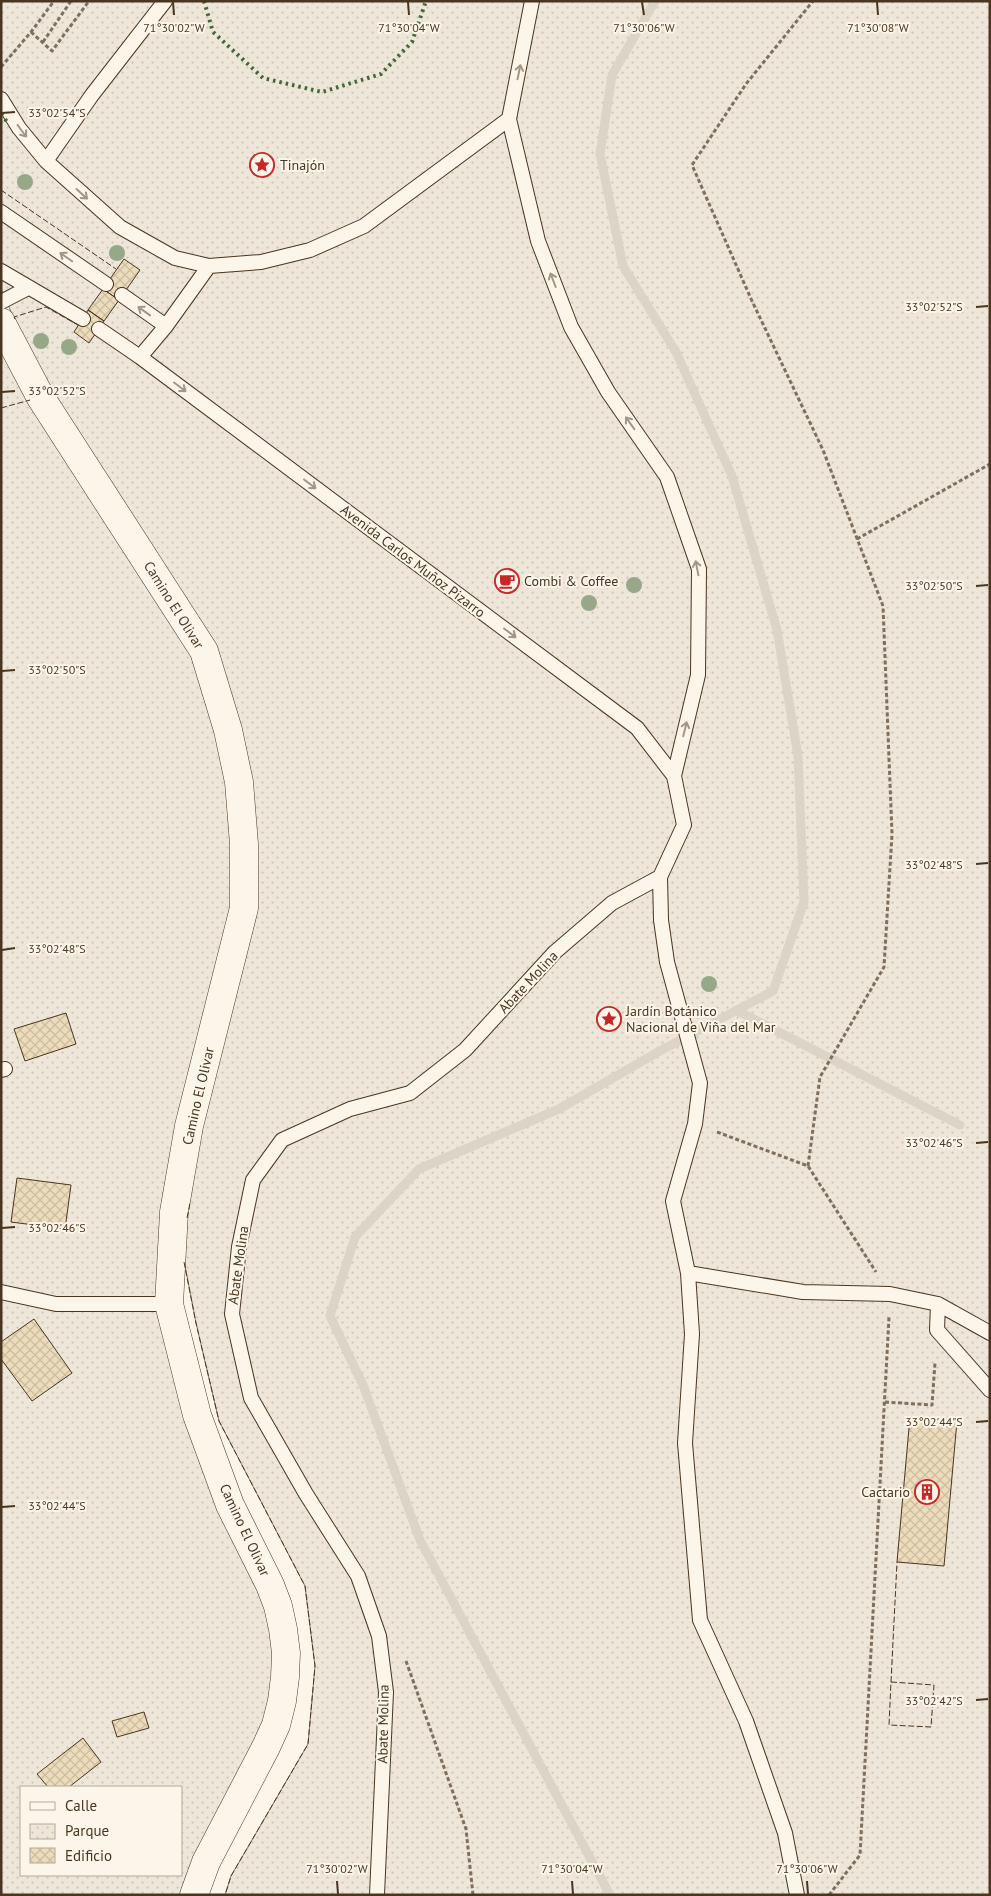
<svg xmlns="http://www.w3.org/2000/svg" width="991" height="1896" font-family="'PT Sans',sans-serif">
	<defs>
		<pattern id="park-dots" width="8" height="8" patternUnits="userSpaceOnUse" patternTransform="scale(1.25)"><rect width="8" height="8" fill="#ede6d9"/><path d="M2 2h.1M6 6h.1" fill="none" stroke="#cdc6ba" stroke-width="1.8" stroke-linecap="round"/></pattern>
		<pattern id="building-cross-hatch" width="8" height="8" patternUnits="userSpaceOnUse" patternTransform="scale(1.25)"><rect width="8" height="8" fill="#ecdcbc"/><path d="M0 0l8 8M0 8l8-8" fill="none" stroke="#ccbda1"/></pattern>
	</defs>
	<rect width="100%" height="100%" fill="#fbf6e9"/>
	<path fill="url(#park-dots)" stroke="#887966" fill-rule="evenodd" d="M1 1H990V1895H225L231 1876 308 1744 315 1666 305 1586 219 1421 196 1323 182 1250 203 1118 255 849 248 759 209 641 48 395 1 289Z
		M1 335 194 656 228 766 235 888 162 1278 276 1631 273 1688 258 1747 186 1895H1ZM21 1787H181V1875H21Z"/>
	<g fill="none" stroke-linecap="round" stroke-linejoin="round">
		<path stroke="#dcd4c6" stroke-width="9" d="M736 1010 960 1125
			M610 1895 420 1540 363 1385 330 1316 355 1237 419 1169 559 1109 658 1052 773 991 804 902 798 756 777 630 732 476 676 352 623 266 600 154 612 75 655 1"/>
	</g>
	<path fill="url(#building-cross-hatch)" stroke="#4a3520" d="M124 259 140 270 119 300 103 289Z
		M103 289 119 300 104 321 88 310Z
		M88 310 104 321 89 343 74 332Z
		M66 1013 76 1044 25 1061 14 1029Z
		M17 1178 71 1185 65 1229 11 1222Z
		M34 1319 72 1373 32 1401 1 1359V1342Z
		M910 1417 957 1421 944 1566 897 1562Z
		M144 1712 149 1728 117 1737 112 1721Z
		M83 1738 101 1762 69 1787H48L37 1774Z"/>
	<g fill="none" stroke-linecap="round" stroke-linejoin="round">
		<defs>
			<path id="lane" d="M532 1 509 119 538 241 571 327 608 392 667 477 699 569 698 675 674 776 684 825 660 877 661 920 667 962 700 1083 695 1124 673 1201 688 1273 692 1334 685 1443 700 1620 746 1721 785 1833 797 1895
				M1 99 19 128 46 161 120 227 175 258 209 266 261 262 310 250 364 226 509 119
				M46 161 92 95 165 1
				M1 212 106 284
				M1 271 83 319
				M122 295 166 326
				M1 302 28 288
				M99 329 140 357 637 728 674 776
				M140 357 166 326 209 266
				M1 1070 5 1069
				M688 1273 803 1292 890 1294 938 1304 990 1333
				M1 1292 56 1304H169
				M938 1304 937 1330 990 1390
				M377 1895 386 1692 379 1636 358 1576 306 1494 251 1398 232 1314 239 1247 253 1180 282 1140 350 1109 410 1093 465 1050 555 952 612 903 660 877"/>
			<path id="secondary" d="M1 322 41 398 204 651 228 730 239 782 244 844V908L189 1126 174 1212 169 1304 197 1415 230 1505 270 1585 278 1606 283 1629 286 1653 285 1677 282 1701 276 1725 266 1747 206 1862 194 1895"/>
		</defs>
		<use href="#lane" stroke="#4a3520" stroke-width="16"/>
		<use href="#secondary" stroke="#4a3520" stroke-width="29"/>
		<path stroke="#7f6f5c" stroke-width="3" stroke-dasharray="4 2.5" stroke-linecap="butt" d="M31 32 52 51 89 1
			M43 42 71 1
			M1 67 31 32 54 1
			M857 539 990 464
			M717 1132 808 1166 876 1272
			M808 1166 820 1077 884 967 892 834 883 606 823 450 752 301 692 165 746 84 813 1
			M885 1402 932 1405 935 1363
			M406 1661 466 1829 473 1895
			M829 1895 860 1855 889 1317"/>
		<use href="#lane" stroke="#fbf6e9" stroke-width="14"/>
		<use href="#secondary" stroke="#fbf6e9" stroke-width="28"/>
		<path stroke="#436837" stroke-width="4" stroke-dasharray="2.5 4" stroke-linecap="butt" d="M204 1 213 32 263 78 322 92 381 74 412 42 426 1
			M1 114 8 123"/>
		<path stroke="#4a3520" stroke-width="1" stroke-dasharray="6 2.5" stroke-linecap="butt" d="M1 190 116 269
			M15 319 14 317 46 307 78 325
			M1 408 30 400
			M187 1218 190 1203
			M184 1262 196 1323 219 1421 305 1586 315 1666 308 1744 231 1876 225 1895
			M891 1682 934 1685 931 1727 889 1725Z
			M891 1682 897 1562"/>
	</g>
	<g fill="#96a887">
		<circle cx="25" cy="182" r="8"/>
		<circle cx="117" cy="253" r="8"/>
		<circle cx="41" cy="341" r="8"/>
		<circle cx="69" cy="347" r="8"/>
		<circle cx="634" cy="585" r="8"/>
		<circle cx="589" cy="603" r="8"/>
		<circle cx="709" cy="984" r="8"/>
	</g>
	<defs><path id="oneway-shaft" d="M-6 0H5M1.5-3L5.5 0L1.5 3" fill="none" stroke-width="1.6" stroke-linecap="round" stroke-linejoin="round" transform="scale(1.25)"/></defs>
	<g stroke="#a29684">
		<use href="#oneway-shaft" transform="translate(519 72) rotate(-78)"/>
		<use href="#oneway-shaft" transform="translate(22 131) rotate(53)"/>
		<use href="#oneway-shaft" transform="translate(82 194) rotate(42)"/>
		<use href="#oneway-shaft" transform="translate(66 257) rotate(-145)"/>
		<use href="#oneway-shaft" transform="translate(553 280) rotate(-111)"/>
		<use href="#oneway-shaft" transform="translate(144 311) rotate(-144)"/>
		<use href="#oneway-shaft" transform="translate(180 387) rotate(37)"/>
		<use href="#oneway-shaft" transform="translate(630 423) rotate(-125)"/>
		<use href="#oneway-shaft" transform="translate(310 484) rotate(37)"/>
		<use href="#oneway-shaft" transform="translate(697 568) rotate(-101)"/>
		<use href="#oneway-shaft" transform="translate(510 633) rotate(37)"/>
		<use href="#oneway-shaft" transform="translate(685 729) rotate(-76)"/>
	</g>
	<path fill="none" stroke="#4a3520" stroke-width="2" d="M173 2 174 15M408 2 409 15M642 2 644 15M877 2 878 15M2 113 15 112M976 307 988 306M2 392 15 391M976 586 988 585M2 671 15 670M976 864 988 863M2 950 15 948M976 1143 988 1142M2 1228 15 1227M976 1422 988 1421M2 1507 15 1506M976 1700 988 1699M337 1881 338 1894M572 1881 573 1894M807 1881 808 1894"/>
	<defs>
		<symbol id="sight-ring" viewBox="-11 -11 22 22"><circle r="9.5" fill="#fbf6e9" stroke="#c62828" stroke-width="1.5"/><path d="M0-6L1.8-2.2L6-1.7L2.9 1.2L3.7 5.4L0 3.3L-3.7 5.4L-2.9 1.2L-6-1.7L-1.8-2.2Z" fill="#c62828"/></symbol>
		<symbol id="cafe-ring" viewBox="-11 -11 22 22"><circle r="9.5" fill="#fbf6e9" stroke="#c62828" stroke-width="1.5"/><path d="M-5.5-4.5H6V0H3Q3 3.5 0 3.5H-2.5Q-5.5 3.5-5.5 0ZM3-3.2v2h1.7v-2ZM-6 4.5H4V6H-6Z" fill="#c62828"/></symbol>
		<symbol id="building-ring" viewBox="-11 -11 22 22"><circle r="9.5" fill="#fbf6e9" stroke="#c62828" stroke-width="1.5"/><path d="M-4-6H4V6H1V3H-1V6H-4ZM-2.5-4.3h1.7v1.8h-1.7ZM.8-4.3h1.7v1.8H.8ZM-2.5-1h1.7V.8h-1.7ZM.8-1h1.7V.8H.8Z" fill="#c62828"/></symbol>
	</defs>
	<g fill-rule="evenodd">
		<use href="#sight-ring" x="248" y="151" width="28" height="28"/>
		<use href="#cafe-ring" x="493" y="567" width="28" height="28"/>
		<use href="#sight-ring" x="595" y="1005" width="28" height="28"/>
		<use href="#building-ring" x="913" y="1478" width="28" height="28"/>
	</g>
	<g text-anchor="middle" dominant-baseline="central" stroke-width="4" stroke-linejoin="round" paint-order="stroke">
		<g font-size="14" fill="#4a3520" stroke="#fbf6e9" text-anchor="start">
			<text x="280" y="165">Tinajón</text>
			<text x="524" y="581">Combi &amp; Coffee</text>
			<text x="626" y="1011">Jardín Botánico<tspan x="626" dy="16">Nacional de Viña del Mar</tspan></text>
			<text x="910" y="1492" text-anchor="end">Cactario</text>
		</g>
		<g font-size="14" fill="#4a3520" stroke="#fbf6e9">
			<text transform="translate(413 561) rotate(37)">Avenida Carlos Muñoz Pizarro</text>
			<text transform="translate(174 605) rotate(58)">Camino El Olivar</text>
			<text transform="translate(528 982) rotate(-47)">Abate Molina</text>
			<text transform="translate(198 1096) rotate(-77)">Camino El Olivar</text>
			<text transform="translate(238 1265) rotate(-82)">Abate Molina</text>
			<text transform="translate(245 1530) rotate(65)">Camino El Olivar</text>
			<text transform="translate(383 1724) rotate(-89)">Abate Molina</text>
		</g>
	</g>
	<g font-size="12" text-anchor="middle" fill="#4a3520" stroke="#fbf6e9" stroke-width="4" stroke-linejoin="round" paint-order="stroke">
		<text x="174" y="32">71°30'02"W</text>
		<text x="409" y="32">71°30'04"W</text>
		<text x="644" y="32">71°30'06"W</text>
		<text x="878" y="32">71°30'08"W</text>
		<text x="57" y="117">33°02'54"S</text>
		<text x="934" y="311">33°02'52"S</text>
		<text x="57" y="395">33°02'52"S</text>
		<text x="934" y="590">33°02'50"S</text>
		<text x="57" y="674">33°02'50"S</text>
		<text x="934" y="869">33°02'48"S</text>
		<text x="57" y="953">33°02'48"S</text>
		<text x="934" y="1147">33°02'46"S</text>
		<text x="57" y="1232">33°02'46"S</text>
		<text x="934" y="1426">33°02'44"S</text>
		<text x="57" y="1510">33°02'44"S</text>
		<text x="934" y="1705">33°02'42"S</text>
		<text x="337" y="1873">71°30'02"W</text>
		<text x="572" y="1873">71°30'04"W</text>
		<text x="807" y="1873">71°30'06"W</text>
	</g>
	<rect width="991" height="1896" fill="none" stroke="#4a3520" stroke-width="5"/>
	<rect x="20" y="1786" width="162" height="90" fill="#fbf6e9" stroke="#b4a999"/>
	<rect x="30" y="1802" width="25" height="8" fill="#fbf6e9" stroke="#b4a999"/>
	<text x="65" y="1811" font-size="15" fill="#4a3520">Calle</text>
	<rect x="30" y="1824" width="25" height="15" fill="url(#park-dots)" stroke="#b4a999"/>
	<text x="65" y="1836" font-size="15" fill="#4a3520">Parque</text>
	<rect x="30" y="1848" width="25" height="15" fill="url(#building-cross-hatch)" stroke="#b4a999"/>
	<text x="65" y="1861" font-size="15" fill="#4a3520">Edificio</text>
</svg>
